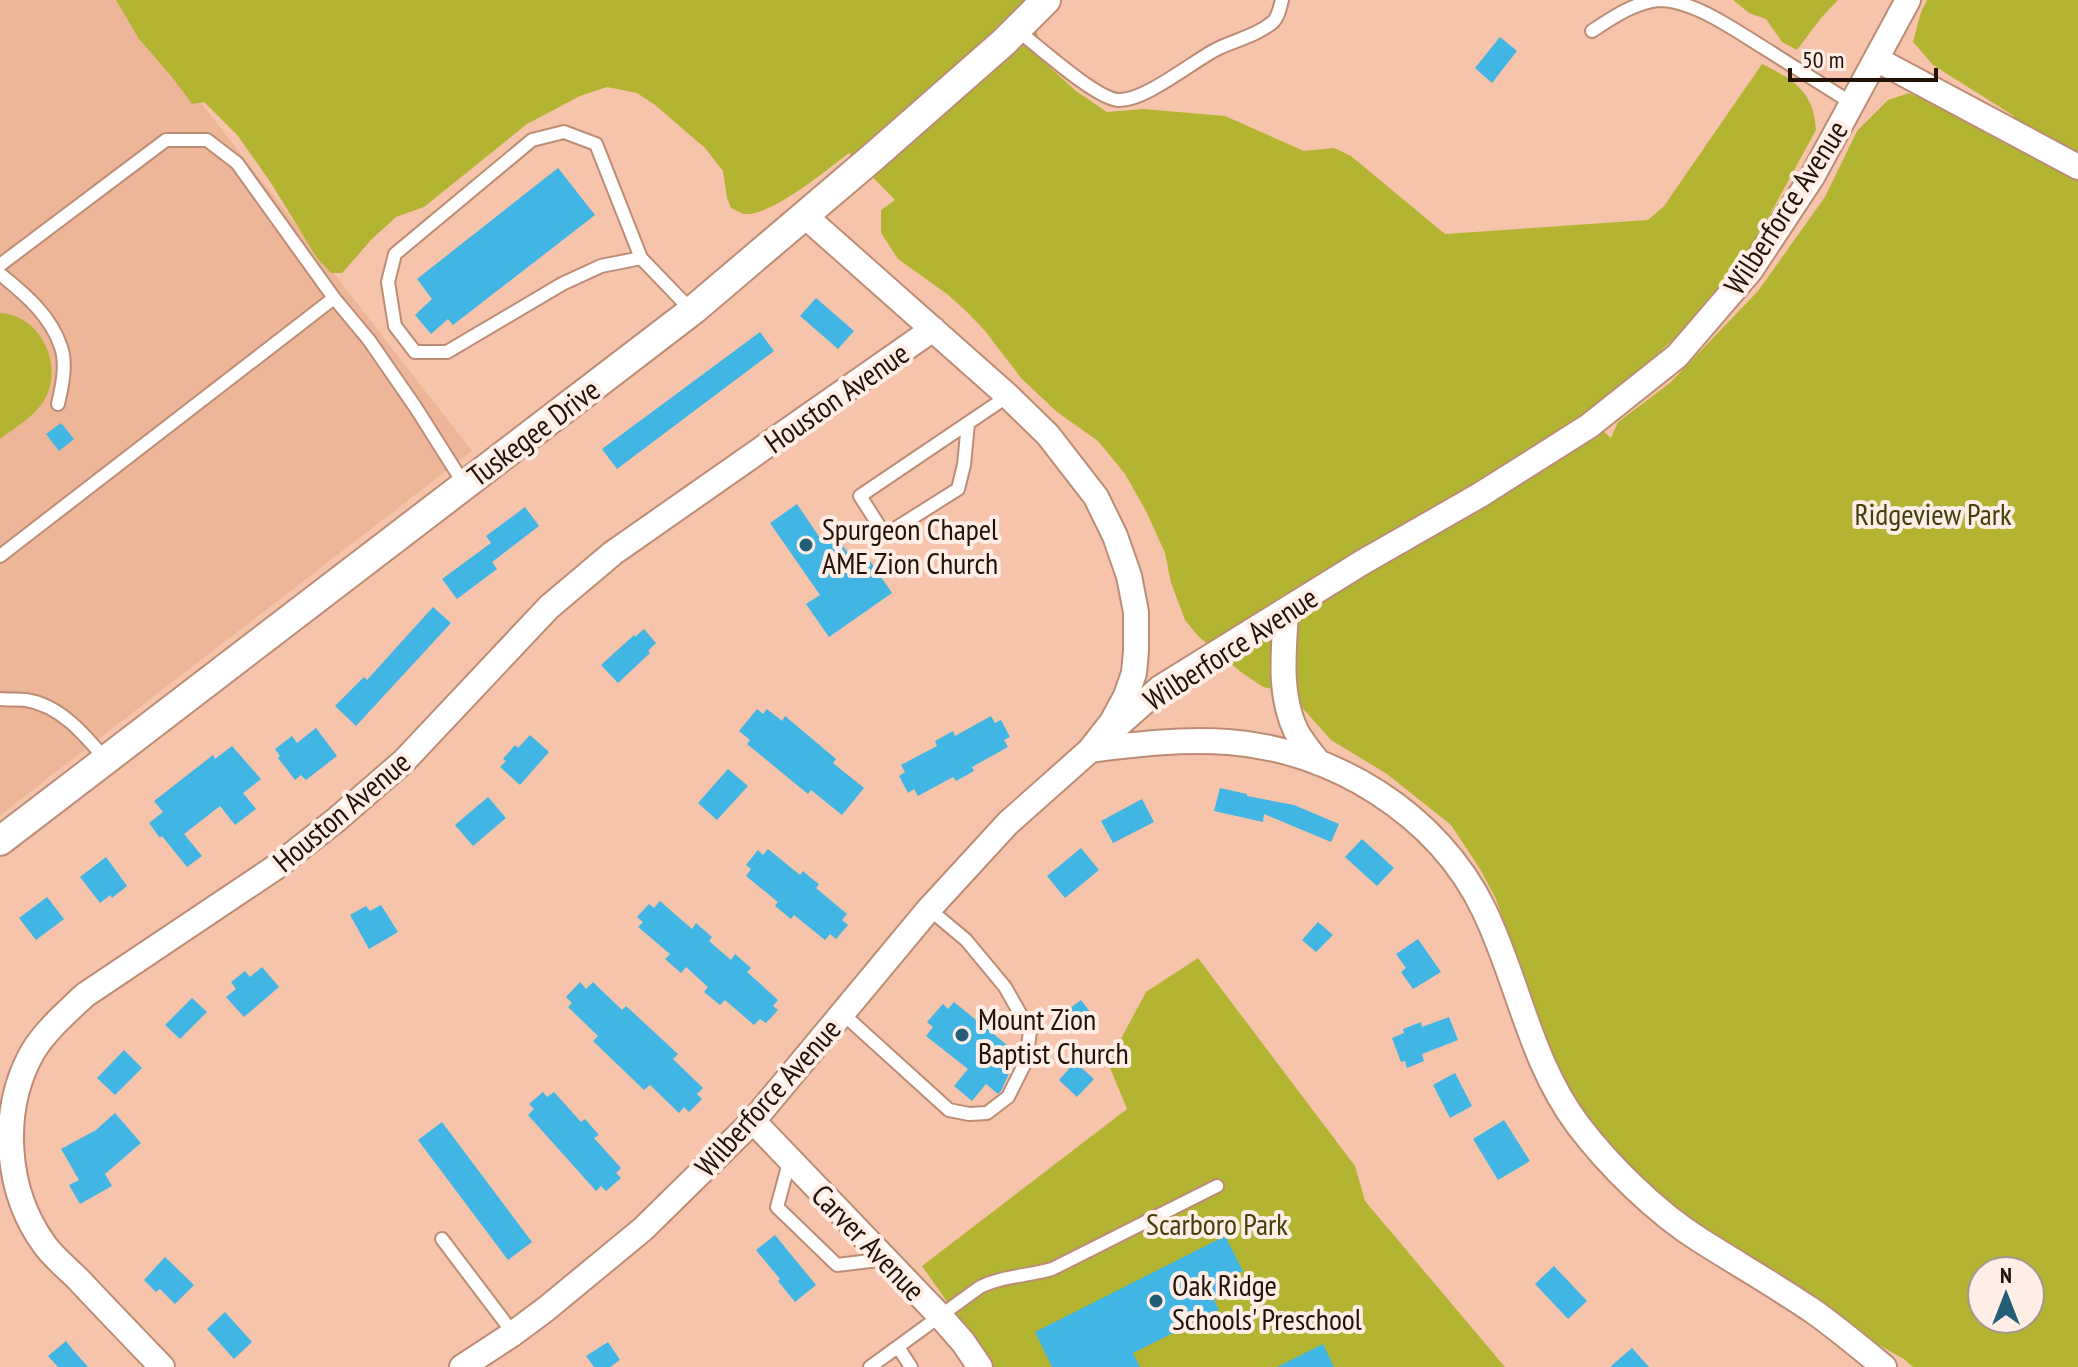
<svg xmlns="http://www.w3.org/2000/svg" width="2078" height="1367" font-family="'PT Sans Narrow',sans-serif">
	<rect width="100%" height="100%" fill="#f6c4aa"/>
	<path fill="#eeb698" d="M0 0H121L472 451 0 815Z"/>
	<path fill="#b4b433" fill-rule="evenodd" d="M116 0H1028L1045 63 1076 91 1107 112 1143 109 1225 116 1304 151 1334 148 1351 156 1445 234 1648 220 1664 206 1762 64C1795 80 1814 92 1816 130L1749 253 1676 337 1612 395 1583 414 1611 438 1618 422 1670 383 1758 291 1825 197 1857 131 1888 100 1909 93 1996 132 2014 116 1933 65 1913 42 1921 12 1927 0H2078V1367H1913L1904 1359 1854 1331 1701 1228 1640 1181 1597 1131 1568 1089 1544 1041 1496 899 1480 869 1451 825 1387 774 1331 740 1289 693 1263 687 1241 672 1198 636 1185 620 1171 583 1165 553 1146 511 1125 474 1098 441 1057 412 1021 378 985 331 969 314 947 294 898 259 881 233V210L895 200 849 153C826 170 771 217 743 214 742 213 731 208 731 208L727 198 723 171 705 148 655 105 637 93 607 87 580 96 527 124 424 207 396 217 372 239 342 273H331L317 258 271 183 238 136 204 102 192 104 172 77 139 39ZM1982 1271H2030V1319H1982Z
		M1733 0H1838L1821 18 1797 50 1782 42 1766 19 1749 13Z
		M0 313C40 315 63 363 46 397 37 415 16 427 0 439Z
		M1198 958 1355 1166 1365 1201 1505 1367H993L922 1266 1127 1109 1108 1063 1146 992Z"/>
	<path fill="#41b5e4" d="M1500 37 1517 51 1492 83 1475 68Z
		M558 168 595 215 453 325 448 319 431 334 415 315 432 299 417 279Z
		M816 298 854 331 838 349 800 316Z
		M760 332 774 351 617 469 602 449Z
		M61 423 74 439 59 451 46 434Z
		M797 504 820 538 832 530 859 569 870 561 892 593 829 637 806 604 820 595 770 523Z
		M525 507 539 526 492 562 497 569 457 599 442 579 491 543 486 536Z
		M433 607 451 623 356 726 335 706 364 677 367 680Z
		M644 629 656 643 648 651 650 653 618 683 601 665 634 635 635 637Z
		M757 709 763 714 767 709 782 721 785 716 836 759 833 763 864 788 842 815 811 790 808 794 747 744 750 740 739 731Z
		M991 716 995 723 1001 720 1010 737 1004 740 1008 747 972 767 974 771 956 781 953 777 918 796 914 789 908 793 899 776 905 772 901 765 937 746 935 741 953 731 955 736Z
		M316 728 337 756 306 780 301 775 295 780 278 758 280 756 275 749 292 736 297 743Z
		M530 735 549 752 520 785 500 767 506 761 503 759 515 745 518 748Z
		M232 746 261 779 243 793 256 809 235 825 220 806 184 834 202 856 187 867 162 836 160 838 149 823 163 812 154 801 213 755 215 759Z
		M728 769 748 786 717 820 698 803Z
		M1220 788 1247 794V796L1294 805 1339 824 1331 842 1264 814 1263 822 1214 811Z
		M488 797 506 818 473 846 455 825Z
		M1142 799 1154 822 1113 843 1101 821Z
		M1362 839 1394 868 1377 886 1345 857Z
		M1081 848 1099 870 1065 898 1047 876Z
		M768 849 800 875 803 871 811 878 819 884 816 888 847 914 842 920 848 925 836 939 830 934 825 940 794 915 791 919 775 906 778 902 746 876 751 869 746 865 758 850 763 855Z
		M106 857 127 886 112 898 110 895 100 903 80 877Z
		M47 897 64 919 36 940 19 918Z
		M660 901 692 929 696 923 712 937 709 941 731 960 735 954 751 968 747 972 778 1000 773 1006 778 1010 766 1023 760 1019 754 1025 725 1000 720 1005 704 992 708 987 686 967 681 973 665 959 670 954 638 927 643 922 637 917 649 904 654 908Z
		M381 905 398 932 369 949 350 915 366 906 370 911Z
		M1318 922 1333 935 1316 952 1302 940Z
		M1418 939 1441 972 1413 989 1401 972 1406 968 1396 954Z
		M262 967 279 987 244 1017 226 997 236 989 231 982 245 971 250 977Z
		M580 982 586 989 593 982 622 1010 626 1006 678 1054 673 1059 703 1088 697 1094 702 1099 689 1112 684 1107 679 1113 650 1085 644 1090 593 1041 598 1036 568 1007 572 1003 566 997Z
		M192 998 207 1012 180 1039 165 1025Z
		M1081 1000 1095 1018 1076 1032 1062 1014Z
		M954 1002 1018 1054 1001 1091 998 1094 986 1084 972 1101 954 1086 968 1069 926 1036 933 1027 927 1022 943 1004 948 1009Z
		M1449 1017 1458 1040 1422 1054 1424 1061 1407 1068 1405 1061 1401 1062 1392 1038 1404 1033 1403 1029 1421 1022 1422 1027Z
		M124 1050 142 1068 115 1095 97 1078Z
		M1075 1062 1094 1079 1077 1097 1059 1080Z
		M1455 1073 1472 1106 1450 1118 1433 1085Z
		M543 1092 547 1097 554 1092 581 1122 585 1119 599 1135 594 1138 621 1168 616 1173 621 1178 606 1191 601 1186 596 1191 528 1115 534 1109 529 1104Z
		M115 1113 141 1143 105 1174 112 1186 80 1204 69 1185 79 1180 61 1149 96 1130Z
		M1504 1120 1530 1161 1498 1180 1473 1139Z
		M442 1122 532 1242 508 1260 418 1140Z
		M775 1235 816 1285 795 1302 778 1281 780 1279 756 1250Z
		M1225 1236 1243 1271 1219 1282 1225 1295 1214 1300 1219 1310 1133 1353 1140 1367H1052L1035 1332Z
		M165 1257 194 1285 175 1304 160 1289 156 1292 144 1280Z
		M1554 1266 1587 1301 1568 1319 1535 1284Z
		M225 1312 252 1342 234 1359 207 1329Z
		M66 1341 73 1350 88 1367H58L48 1356Z
		M608 1342 620 1360 610 1367H594L586 1356Z
		M1323 1344 1334 1367H1277Z
		M1632 1348 1649 1367H1610Z"/>
	<g fill="none" stroke-linecap="round" stroke-linejoin="round">
		<defs>
			<path id="service" d="M1017 30C1038 46 1095 98 1118 100 1144 102 1193 61 1217 49 1235 40 1256 36 1273 22 1278 17 1280 8 1282 0
				M1592 31C1612 18 1635 2 1659 0 1695 0 1739 33 1769 51 1797 69 1825 86 1853 104
				M641 258 596 144 564 132 532 140 395 254 388 282 395 326 415 352H447L562 284 601 266 641 258 692 311
				M0 265 166 140H207L237 163 334 298 0 556
				M0 274C25 294 51 316 61 347 67 364 62 387 58 404
				M334 298 369 340 416 408 464 484
				M968 423 964 465 958 489 885 535 860 496 1008 396
				M0 699C8 700 17 699 26 700 60 705 85 735 106 760
				M842 1013 949 1110 969 1114 987 1113 1008 1097 1026 1061 1030 1031 1005 987 966 940 929 909
				M790 1159 777 1207 837 1265 887 1259
				M442 1239 513 1333
				M898 1347 911 1367
				M870 1367 980 1287C1002 1276 1028 1276 1052 1269L1217 1186"/>
			<path id="minor" d="M1876 59 2078 167
				M805 216 1008 396 1048 435 1096 497 1115 536 1129 576 1136 612V651L1134 673 1126 696 1112 722 1090 750C1136 744 1181 739 1228 742 1332 749 1438 814 1484 910 1518 980 1530 1061 1578 1125 1609 1166 1657 1213 1700 1240 1738 1264 1776 1286 1813 1311 1837 1328 1861 1348 1884 1367
				M1286 611C1284 651 1278 693 1296 731 1302 742 1311 753 1319 763
				M753 1121 941 1317 963 1342 980 1367
				M162 1367C134 1338 106 1309 78 1279 67 1268 53 1257 44 1244 5 1190 0 1111 32 1053 45 1031 66 1013 85 995L276 867 336 820 404 761 549 607 613 553 933 329
				M462 1367 511 1335 546 1309 643 1229 753 1121 929 909 1008 823 1160 688 1363 562 1480 495 1589 426 1677 356 1750 271 1812 177 1908 0"/>
			<path id="tertiary" d="M0 841 692 311 872 158 1004 42 1046 0"/>
		</defs>
		<use href="#service" stroke="#bc8d74" stroke-width="16"/>
		<use href="#minor" stroke="#bc8d74" stroke-width="28"/>
		<use href="#tertiary" stroke="#bc8d74" stroke-width="32"/>
		<use href="#service" stroke="#fff" stroke-width="12"/>
		<use href="#minor" stroke="#fff" stroke-width="24"/>
		<use href="#tertiary" stroke="#fff" stroke-width="28"/>
	</g>
	<g fill="#235e76" stroke="#feeee6" stroke-width="3">
		<circle cx="806" cy="545" r="8"/>
		<circle cx="962" cy="1035" r="8"/>
		<circle cx="1156" cy="1301" r="8"/>
	</g>
	<g text-anchor="middle" dominant-baseline="central" stroke-width="8" stroke-linejoin="round" paint-order="stroke">
		<g font-size="30" fill="#231208" stroke="#feeee6">
			<text transform="translate(1785 207) rotate(-57)">Wilberforce Avenue</text>
			<text transform="translate(836 397) rotate(-35)">Houston Avenue</text>
			<text transform="translate(533 432) rotate(-37)">Tuskegee Drive</text>
			<text transform="translate(1230 648) rotate(-33)">Wilberforce Avenue</text>
			<text transform="translate(341 811) rotate(-40)">Houston Avenue</text>
			<text transform="translate(767 1097) rotate(-48)">Wilberforce Avenue</text>
			<text transform="translate(869 1242) rotate(46)">Carver Avenue</text>
		</g>
		<g font-size="30" fill="#42410a" stroke="#feeee6">
			<text x="1933" y="513">Ridgeview Park</text>
			<text x="1217" y="1223">Scarboro Park</text>
		</g>
		<g font-size="30" fill="#231208" stroke="#feeee6" text-anchor="start">
			<text x="822" y="528">Spurgeon Chapel<tspan x="822" dy="34">AME Zion Church</tspan></text>
			<text x="978" y="1018">Mount Zion<tspan x="978" dy="34">Baptist Church</tspan></text>
			<text x="1172" y="1284">Oak Ridge<tspan x="1172" dy="34">Schools' Preschool</tspan></text>
		</g>
	</g>
	<g transform="translate(2006 1295)"><circle r="38" fill="#feeee6" stroke="#a6968d" stroke-width="2"/>
	<path d="M0-6L14 30L0 20L-14 30Z" fill="#235e76"/>
	<text y="-12" font-size="22" font-weight="bold" text-anchor="middle" fill="#231208">N</text>
	</g>
	<path d="M1790 68v12h146v-12" fill="none" stroke="#231208" stroke-width="4"/>
	<text x="1802" y="68" font-size="24" fill="#231208" stroke="#feeee6" stroke-width="6" paint-order="stroke">50 m</text>
</svg>
